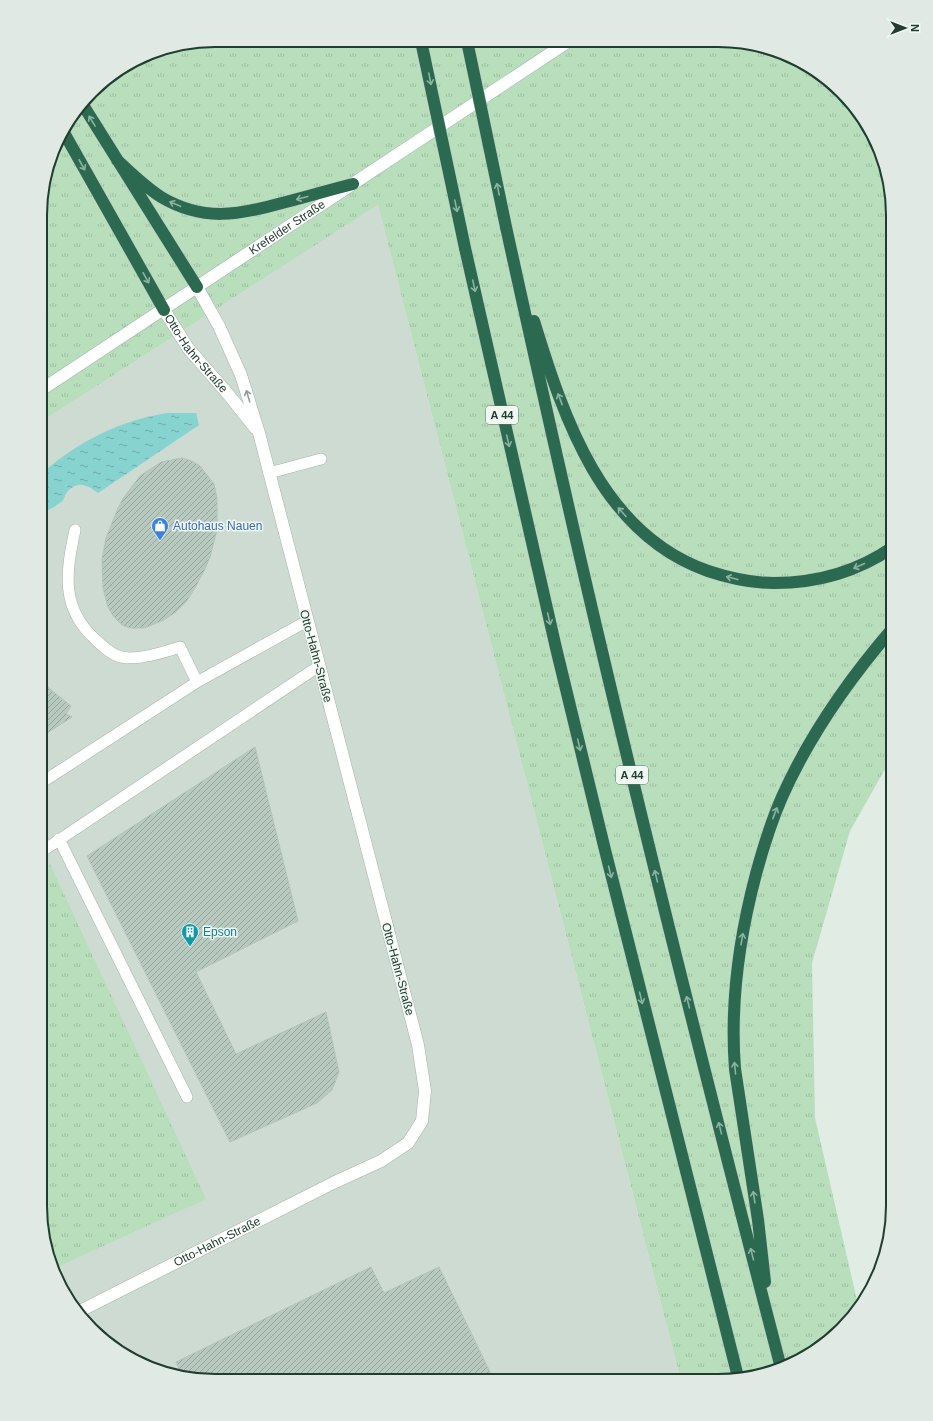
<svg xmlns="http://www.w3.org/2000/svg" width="933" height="1421" font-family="Arial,sans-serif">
	<defs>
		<pattern id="grass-tufts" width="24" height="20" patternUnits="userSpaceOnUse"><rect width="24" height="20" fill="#b8debb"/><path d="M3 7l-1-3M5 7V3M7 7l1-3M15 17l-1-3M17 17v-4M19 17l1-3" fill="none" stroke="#9ebfa1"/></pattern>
		<pattern id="water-ripples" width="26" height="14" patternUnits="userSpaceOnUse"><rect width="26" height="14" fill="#86d3cf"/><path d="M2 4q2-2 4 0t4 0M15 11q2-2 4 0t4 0" fill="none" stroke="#6daca8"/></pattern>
		<pattern id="building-hatch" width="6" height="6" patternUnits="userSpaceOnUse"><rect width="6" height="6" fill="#b8c9bf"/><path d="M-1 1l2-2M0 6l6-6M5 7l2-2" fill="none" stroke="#95a49c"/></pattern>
	</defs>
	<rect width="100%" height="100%" fill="#e0ece4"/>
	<path fill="#cedbd3" d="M378 205 681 1381 192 1380 148 1368 109 1345 76 1313 53 1273 40 1206 41 422Z"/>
	<path fill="url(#grass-tufts)" d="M215 40 741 42 785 53 824 76 857 108 880 148 893 215V755L850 831 812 963 815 1118 859 1309 825 1345 785 1368 718 1381H681L378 205 41 422V192L58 137 99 84 148 53Z
		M50 864 206 1199 53 1269 40 1206V870Z"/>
	<path fill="url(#water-ripples)" d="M167 413H196L199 425 98 493C87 485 78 480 67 492 65 494 65 498 63 500 59 505 46 511 41 514V475C66 450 106 428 140 419 149 416 158 415 167 413Z"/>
	<path fill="url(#building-hatch)" stroke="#b2c5ba" d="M182 458 192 461 200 466 214 484 217 498V530L210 557 205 569 195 588 186 602 176 612 164 620 152 625 144 628H130L122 625 114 617 108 607 103 588 102 559 106 538 118 508 124 497 140 476 161 462Z
		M41 679 51 690 71 706 66 714 72 717 41 737Z
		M255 747 298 921 196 972 236 1054 326 1012 339 1072 332 1090 317 1103 230 1142 87 856Z
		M371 1267 384 1293 439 1267 494 1380H192L183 1377 176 1362Z"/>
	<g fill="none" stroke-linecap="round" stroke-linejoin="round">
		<defs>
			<path id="service" d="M269 473 321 459
				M75 530C66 572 60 608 96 640 102 646 110 653 118 656 133 662 165 652 180 647L197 682
				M41 783 197 682 307 621
				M59 839 187 1097
				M41 852 319 666"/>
			<g id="minor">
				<path id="s1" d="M164 310 188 348 228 394 255 428"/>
				<path id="s2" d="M76 1313 333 1183 381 1161 408 1143 422 1121 425 1091 418 1045 259 433 241 375 219 326 197 287"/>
			</g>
			<g id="secondary">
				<path id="s3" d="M41 390 569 41"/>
			</g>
			<path id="motorway" d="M83 105 197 287
				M63 131 164 310
				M117 160C131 173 145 187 161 197 203 222 239 215 282 203 306 197 329 190 353 184
				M506 227C537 368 568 508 601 647 658 889 719 1129 781 1368
				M465 248 556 648 605 850 738 1377
				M534 321C564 419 602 534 708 571 729 578 751 583 774 583 817 583 857 572 893 547
				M765 1282 758 1220 735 1069C730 1004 739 938 756 874 763 848 771 822 782 797 810 734 849 679 893 628"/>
		</defs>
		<use href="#service" stroke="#a3b4aa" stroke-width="12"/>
		<use href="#minor" stroke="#a3b4aa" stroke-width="13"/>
		<use href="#secondary" stroke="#9eb8aa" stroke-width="13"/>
		<use href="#motorway" stroke="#c1c9c5" stroke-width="13"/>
		<use href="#service" stroke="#fff" stroke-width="11"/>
		<use href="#minor" stroke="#fff" stroke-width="12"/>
		<use href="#secondary" stroke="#fff" stroke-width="12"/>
		<use href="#motorway" stroke="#2b6a50" stroke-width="12"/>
		<defs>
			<path id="motorway-bridge" d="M421 41 465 248
				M467 41 506 227"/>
		</defs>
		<use href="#motorway-bridge" stroke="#c1c9c5" stroke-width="13" stroke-linecap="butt"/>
		<use href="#motorway-bridge" stroke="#2b6a50" stroke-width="12"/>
	</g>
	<defs><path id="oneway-shaft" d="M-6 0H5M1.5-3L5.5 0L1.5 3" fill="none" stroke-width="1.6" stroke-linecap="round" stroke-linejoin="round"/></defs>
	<g stroke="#8eb1a2">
		<use href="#oneway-shaft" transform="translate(430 79) rotate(78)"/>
		<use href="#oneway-shaft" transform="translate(92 121) rotate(-122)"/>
		<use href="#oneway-shaft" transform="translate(82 165) rotate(61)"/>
		<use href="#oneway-shaft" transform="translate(498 189) rotate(-102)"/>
		<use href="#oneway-shaft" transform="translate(302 198) rotate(165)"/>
		<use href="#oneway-shaft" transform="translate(175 204) rotate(-157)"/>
		<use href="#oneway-shaft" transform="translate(456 206) rotate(78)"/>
		<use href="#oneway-shaft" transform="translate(146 278) rotate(61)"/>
		<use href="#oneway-shaft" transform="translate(474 286) rotate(78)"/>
		<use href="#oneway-shaft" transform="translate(560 399) rotate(-111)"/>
		<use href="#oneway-shaft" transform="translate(508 441) rotate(77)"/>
		<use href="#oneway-shaft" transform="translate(622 512) rotate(-132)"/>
		<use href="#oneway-shaft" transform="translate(859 566) rotate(156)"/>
		<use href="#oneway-shaft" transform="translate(732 578) rotate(-166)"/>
		<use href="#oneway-shaft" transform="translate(549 619) rotate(77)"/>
		<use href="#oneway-shaft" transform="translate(579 745) rotate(77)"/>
		<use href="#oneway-shaft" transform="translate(775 813) rotate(-69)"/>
		<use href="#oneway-shaft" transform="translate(610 872) rotate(76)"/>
		<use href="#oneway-shaft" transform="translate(656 876) rotate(-104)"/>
		<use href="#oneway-shaft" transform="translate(742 939) rotate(-80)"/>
		<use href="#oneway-shaft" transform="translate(641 998) rotate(76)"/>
		<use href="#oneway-shaft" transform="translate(688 1002) rotate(-104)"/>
		<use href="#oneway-shaft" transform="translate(735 1068) rotate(-96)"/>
		<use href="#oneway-shaft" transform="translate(720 1128) rotate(-104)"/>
		<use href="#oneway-shaft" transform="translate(754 1197) rotate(-99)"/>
		<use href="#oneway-shaft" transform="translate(752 1254) rotate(-104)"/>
	</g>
	<use stroke="#909e97" href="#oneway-shaft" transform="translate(248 396) rotate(-107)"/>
	<defs>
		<symbol id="shop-pin" viewBox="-11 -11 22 30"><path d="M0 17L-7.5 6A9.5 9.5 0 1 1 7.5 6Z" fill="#3f7fe0" stroke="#f1f8f3"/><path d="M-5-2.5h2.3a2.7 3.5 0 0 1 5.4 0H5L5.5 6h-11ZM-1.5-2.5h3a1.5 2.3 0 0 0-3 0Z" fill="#fff"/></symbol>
		<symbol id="building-pin" viewBox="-11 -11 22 30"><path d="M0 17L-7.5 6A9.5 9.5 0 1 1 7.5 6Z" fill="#0f9aa8" stroke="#f1f8f3"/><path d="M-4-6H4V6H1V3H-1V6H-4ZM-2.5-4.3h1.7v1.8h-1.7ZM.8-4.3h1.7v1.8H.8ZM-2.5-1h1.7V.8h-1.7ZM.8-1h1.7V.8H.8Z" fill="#fff"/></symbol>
	</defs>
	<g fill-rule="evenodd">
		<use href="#shop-pin" x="150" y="516" width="20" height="27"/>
		<use href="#building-pin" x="180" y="922" width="20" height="27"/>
	</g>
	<g text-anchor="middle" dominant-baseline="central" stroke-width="3" stroke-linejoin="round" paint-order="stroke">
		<g fill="#f1f8f3" stroke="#5f756a" stroke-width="1">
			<rect x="486" y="406" width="32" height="18" rx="3"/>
			<rect x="616" y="766" width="32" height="18" rx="3"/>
		</g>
		<g font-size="11" font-weight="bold" fill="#203d2f">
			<text x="502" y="415">A 44</text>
			<text x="632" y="775">A 44</text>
		</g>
		<g font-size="12" fill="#203d2f" stroke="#f1f8f3">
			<text stroke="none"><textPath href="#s3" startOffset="295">Krefelder Straße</textPath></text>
			<text stroke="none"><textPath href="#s1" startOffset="54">Otto-Hahn-Straße</textPath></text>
			<text transform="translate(316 656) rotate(75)">Otto-Hahn-Straße</text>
			<text transform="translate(398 969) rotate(75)">Otto-Hahn-Straße</text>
			<text stroke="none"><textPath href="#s2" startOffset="158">Otto-Hahn-Straße</textPath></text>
		</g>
		<g font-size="12" fill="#366cbe" stroke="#f1f8f3" text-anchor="start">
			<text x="173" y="526">Autohaus Nauen</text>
		</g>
		<g font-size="12" fill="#0d838f" stroke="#f1f8f3" text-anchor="start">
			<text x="203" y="932">Epson</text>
		</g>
	</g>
	<path d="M0 0H933V1421H0ZM215 47H718A168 168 0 0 1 886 215V1206A168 168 0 0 1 718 1374H215A168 168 0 0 1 47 1206V215A168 168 0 0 1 215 47Z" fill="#e0e9e3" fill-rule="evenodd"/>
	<path fill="none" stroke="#203d2f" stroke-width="2" d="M215 47H718A168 168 0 0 1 886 215V1206A168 168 0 0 1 718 1374H215A168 168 0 0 1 47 1206V215A168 168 0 0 1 215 47Z"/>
	<g transform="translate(905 28) rotate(90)" stroke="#f1f8f3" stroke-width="3" paint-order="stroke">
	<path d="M0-3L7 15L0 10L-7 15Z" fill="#203d2f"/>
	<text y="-6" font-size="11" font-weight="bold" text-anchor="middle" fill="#203d2f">N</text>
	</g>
</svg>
